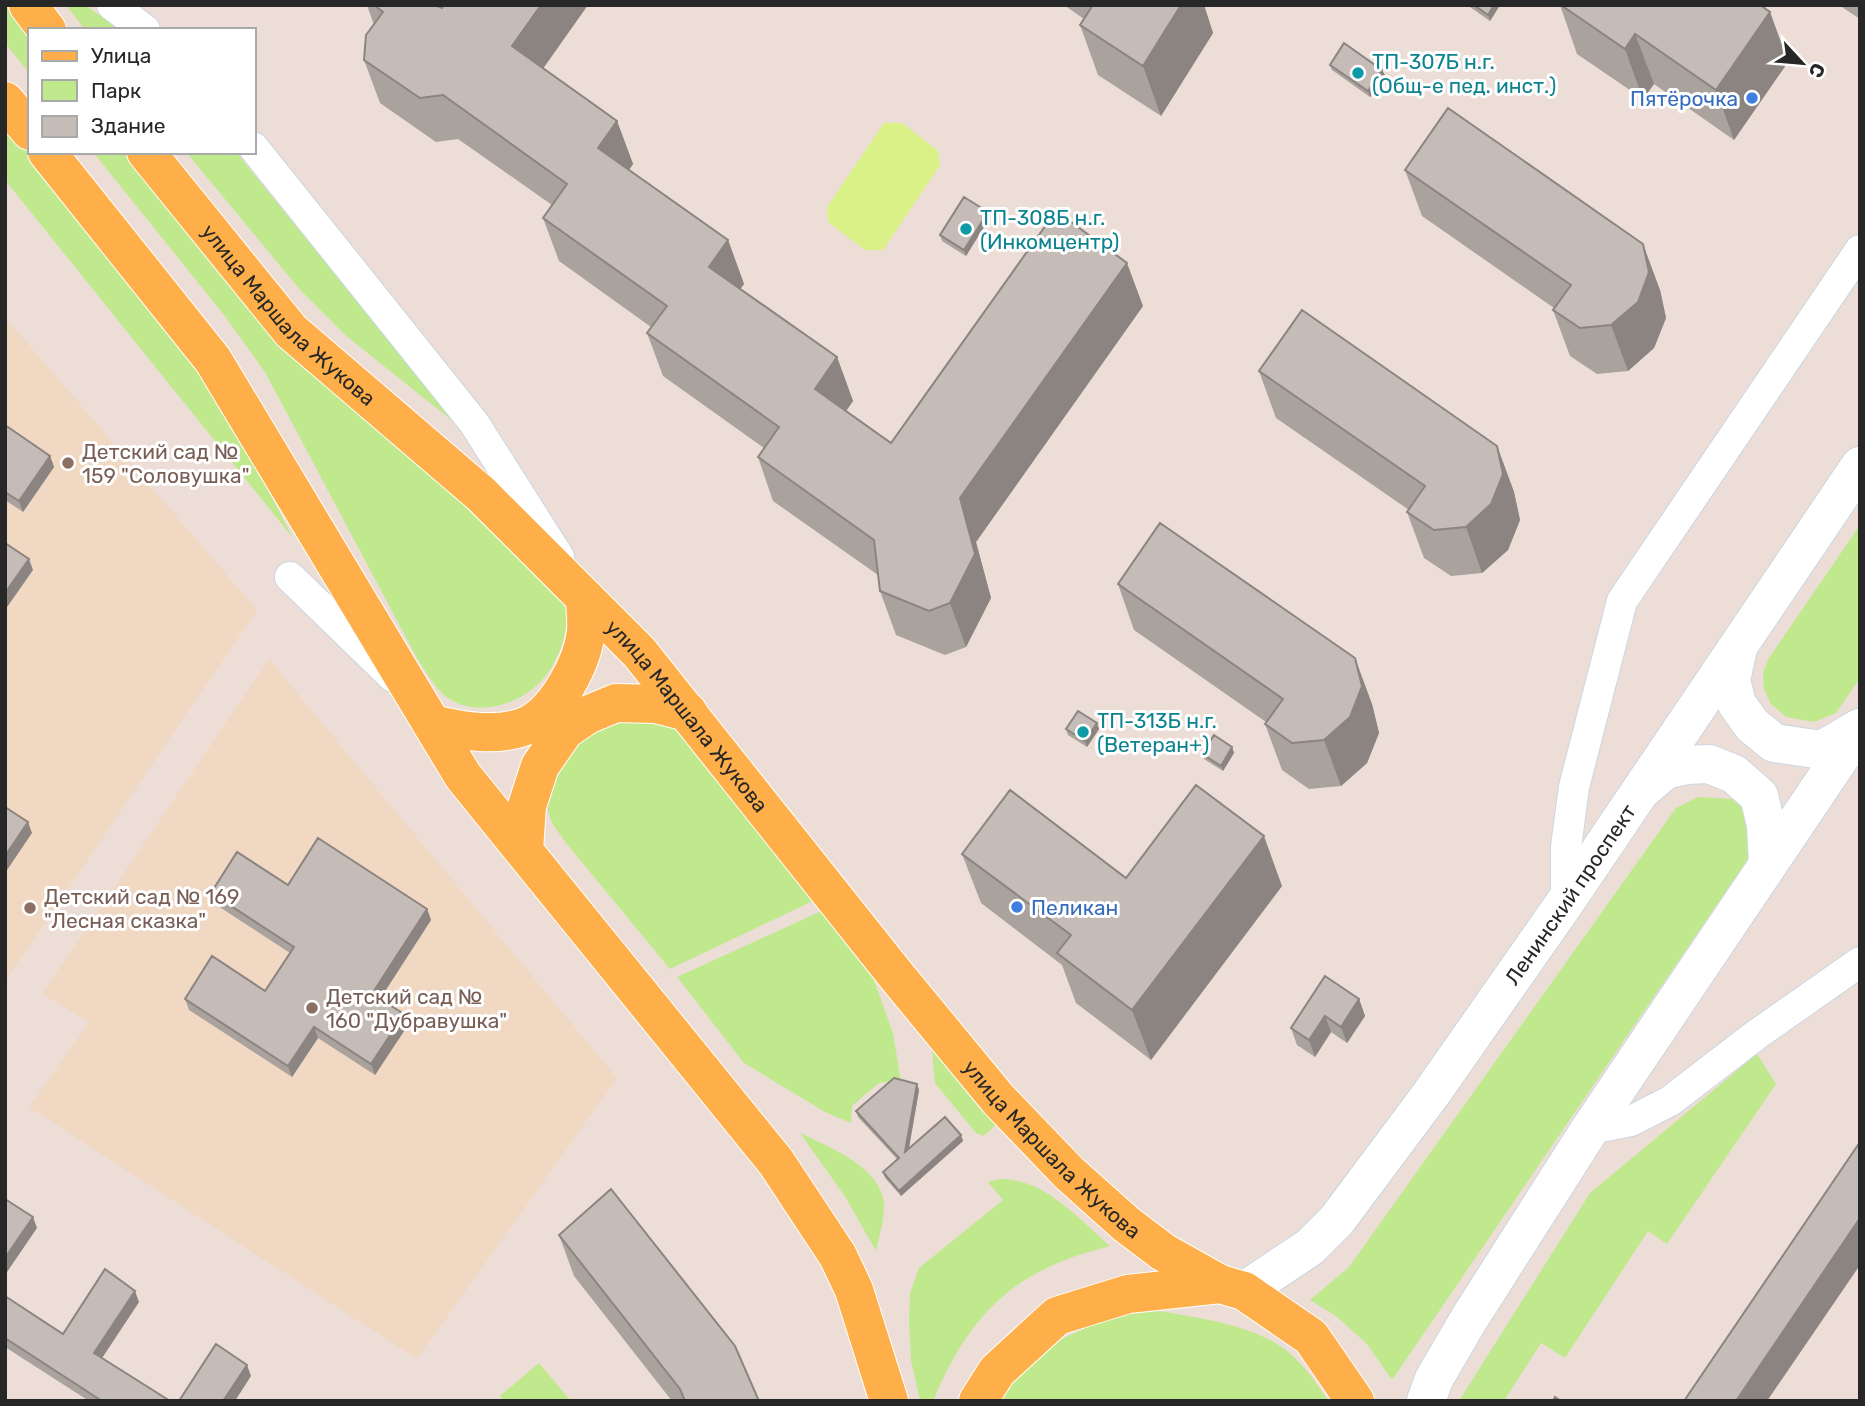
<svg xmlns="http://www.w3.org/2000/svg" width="1865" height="1406" font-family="Rubik,sans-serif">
	<rect width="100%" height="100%" fill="#ecded6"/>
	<path fill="#f0d8c3" d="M5 317 257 610 5 982Z
		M269 659 617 1078 417 1359 29 1107 89 1022 42 994Z"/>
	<path fill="#bfe98c" d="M5 5 30 35V74L5 43Z
		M66 5H85L115 26 111 30H85Z
		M5 124 213 384 293 538 5 180Z
		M93 152H125L255 313 566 593C573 641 550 692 501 705 485 709 468 709 453 701 438 694 427 673 418 660L265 372 224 315Z
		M186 152H236L455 423 345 335 301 291Z
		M1860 525V678L1836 713 1814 722 1786 717 1771 704 1764 689 1763 672 1769 658Z
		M600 716 674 723 819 898 670 969 566 843 552 823 546 805 547 783Z
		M1698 797 1732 799 1755 819 1752 853 1392 1380 1367 1344 1336 1316 1310 1300 1349 1267 1676 808Z
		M828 908 866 958 893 1033 902 1088 892 1081 879 1083 852 1106 851 1123 825 1112 744 1063 677 977Z
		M931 1039 1001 1121 983 1136 976 1133 935 1083Z
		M1757 1054 1776 1084 1667 1244 1648 1231 1565 1358 1541 1343 1504 1401H1459L1590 1193Z
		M800 1133C827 1146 881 1167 884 1203 885 1218 879 1236 876 1251L846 1198Z
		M1000 1179C1044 1178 1079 1219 1110 1246 1094 1251 1078 1254 1063 1261 994 1288 961 1335 933 1401H920L911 1360 909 1320 910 1293 919 1268 1003 1200 988 1182Z
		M1159 1311C1200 1318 1254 1325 1287 1351 1304 1365 1316 1382 1328 1401H1001L1023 1369 1045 1347 1111 1316Z
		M539 1363 571 1401H504L500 1396Z"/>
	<path fill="#daf187" d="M884 123H902L938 151 940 165 883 250H865L828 222 827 207Z"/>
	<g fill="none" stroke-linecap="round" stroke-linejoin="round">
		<defs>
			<path id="street" d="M112 5 145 30
				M254 148 474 423 559 557
				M290 577 393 677
				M1566 901V847L1574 787 1622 601 1860 250
				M1590 1129 1631 1121 1670 1101 1756 1035 1860 962"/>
			<g id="secondary">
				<path d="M1738 648 1731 680 1737 704 1752 725 1774 743 1822 750 1858 729"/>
				<path d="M1644 788 1665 770 1687 765 1709 764 1734 774 1759 796 1766 825 1768 864"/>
				<path id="s1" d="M1244 1291 1310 1247 1337 1220 1431 1094 1566 901 1860 466"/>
				<path d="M1426 1401 1434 1379 1469 1319 1590 1129 1860 728"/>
			</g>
			<g id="primary">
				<path d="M28 5 47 30"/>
				<path d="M5 101 30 131"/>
				<path d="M47 152 213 360 463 776 776 1162 838 1256 854 1290 889 1401"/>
				<path id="s2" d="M146 152 291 331 481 494 639 652 895 974 998 1099 1069 1173 1126 1224 1163 1252 1220 1284"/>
				<path d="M432 724C461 731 499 738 528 725 557 711 583 662 586 631 587 620 585 609 585 598"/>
				<path d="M524 850 527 806 540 766 565 730 587 715 616 703 656 704 688 712"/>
				<path d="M978 1401 997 1371 1057 1316 1128 1294 1220 1284 1244 1291 1311 1337 1355 1401"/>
			</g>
		</defs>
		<use href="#street" stroke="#ccd5e2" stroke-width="32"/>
		<use href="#secondary" stroke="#ccd5e2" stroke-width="40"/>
		<use href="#primary" stroke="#fff" stroke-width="40"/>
		<use href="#street" stroke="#fff" stroke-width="30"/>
		<use href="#secondary" stroke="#fff" stroke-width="38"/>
		<use href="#primary" stroke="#feaf49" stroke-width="38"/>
	</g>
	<path fill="#aaa29d" d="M367 5H435L543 69 617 121 633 164 629 170 728 240 744 284 740 289 837 357 853 401 846 411 891 443 1143 306 976 542 991 598 966 647 945 655 896 635 880 591 878 575 773 501 758 457 764 448 663 376 647 333 651 327 559 261 543 218 552 205 458 139 436 142 380 103 364 60 374 25Z
		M1064 5H1204L1213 33 1161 116 1098 75 1080 25 1084 19Z
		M1467 5H1500L1490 21Z
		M1560 5H1760L1770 12 1788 62 1734 140 1654 84 1643 99 1577 54Z
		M1839 5H1860V19Z
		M1330 65 1385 75 1370 97 1332 70Z
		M1405 170 1660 290 1666 318 1654 348 1628 371 1597 374 1570 356 1553 310 1554 308 1422 216Z
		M990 217 966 256 942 241 940 235Z
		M1259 371 1497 446 1514 492 1520 520 1508 550 1482 573 1451 576 1424 558 1407 512 1409 510 1276 418Z
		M5 425 50 456 54 467 23 512 5 500Z
		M1118 584 1372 704 1379 733 1367 763 1341 786 1309 789 1282 770 1265 724 1266 722 1134 630Z
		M1097 723 1099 729 1087 747 1068 735 1066 729Z
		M1232 747 1234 753 1223 771 1204 759 1202 754Z
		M962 854 1126 878 1282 886 1151 1060 1076 1003 1062 965 981 903Z
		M288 885 427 909 431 920 380 999 408 1025 375 1075 318 1038 292 1077 189 1010 185 999 265 991 290 953 215 904 211 893Z
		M1359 999 1365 1016 1347 1043 1331 1032 1315 1057 1297 1045 1291 1028Z
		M917 1084 919 1090 909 1149 961 1135 963 1141 901 1196 885 1178 883 1172 897 1159 858 1117 856 1111Z
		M559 1235 759 1401H672L574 1276Z
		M5 1296 63 1334 139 1302 102 1358 170 1401H89L5 1347Z"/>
	<path fill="#8b8480" d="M541 5H588L528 90 512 46Z
		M1181 5H1204L1213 33 1161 116 1143 66Z
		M1494 5H1500L1490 21 1488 15Z
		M1770 12 1788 62 1734 140 1716 90Z
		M1635 34 1654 84 1643 99 1625 49Z
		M1382 70 1385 75 1370 97 1368 91Z
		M617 121 633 164 614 191 598 148Z
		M988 212 990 217 966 256 964 250Z
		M728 240 744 284 725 310 709 267Z
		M1643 244 1660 290 1666 318 1654 348 1628 371 1611 325Z
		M1127 263 1143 306 976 542 991 598 966 647 950 603 960 498Z
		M837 357 853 401 831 432 815 389Z
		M1497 446 1514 492 1520 520 1508 550 1482 573 1466 527Z
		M50 456 54 467 23 512 19 501Z
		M29 559 33 570 5 610V593Z
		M1355 658 1372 704 1379 733 1367 763 1341 786 1324 740Z
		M1097 723 1099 729 1087 747 1085 741Z
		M1232 747 1234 753 1223 771 1221 766Z
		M28 822 32 833 5 873V856Z
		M1264 836 1282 886 1151 1060 1132 1010Z
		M427 909 431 920 376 1005 372 994Z
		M1359 999 1365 1016 1347 1043 1341 1027Z
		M404 1014 408 1025 375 1075 371 1064Z
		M1325 1016 1331 1032 1315 1057 1309 1040Z
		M314 1027 318 1038 292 1077 288 1066Z
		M917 1084 919 1090 907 1158 905 1152Z
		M961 1135 963 1141 901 1196 899 1191Z
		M33 1217 37 1228 5 1275V1258Z
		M1860 1218V1265L1767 1401H1736Z
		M135 1291 139 1302 98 1364 94 1353Z
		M247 1365 251 1376 235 1401H223Z"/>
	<path fill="#c6bcb7" stroke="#8b8480" stroke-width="2" d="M374 5H435L442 8 444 5H541L512 46 617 121 598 148 728 240 709 267 837 357 815 389 891 443 1056 211 1127 263 960 498 975 554 950 603 929 611 880 591 874 540 758 457 779 427 647 333 667 306 543 218 567 184 443 95 420 98 364 60 366 35 383 12Z
		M1093 5H1181L1143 66 1080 25Z
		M1474 5H1494L1488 15Z
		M1561 5H1760L1770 12 1716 90 1635 34 1625 49Z
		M1344 43 1382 70 1368 91 1330 65Z
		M1448 108 1643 244 1649 272 1638 302 1611 325 1580 328 1553 310 1571 285 1405 170Z
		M964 197 988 212 964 250 940 235Z
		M1302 310 1497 446 1503 474 1491 504 1466 527 1434 530 1407 512 1425 486 1259 371Z
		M5 425 50 456 19 501 5 492Z
		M1160 523 1355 658 1362 686 1350 717 1324 740 1292 743 1265 724 1283 699 1118 584Z
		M5 543 29 559 5 593Z
		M1078 711 1097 723 1085 741 1066 729Z
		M1214 735 1232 747 1221 766 1202 754Z
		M1196 785 1264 836 1132 1010 1057 953 1071 935 962 854 1010 790 1126 878Z
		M5 807 28 822 5 856Z
		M318 838 427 909 372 994 404 1014 371 1064 314 1027 288 1066 185 999 212 956 265 991 294 947 211 893 237 852 288 885Z
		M1325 976 1359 999 1341 1027 1325 1016 1309 1040 1291 1028Z
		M894 1078 917 1084 905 1152 945 1117 961 1135 899 1191 883 1172 899 1158 856 1111Z
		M1860 1142V1218L1736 1401H1684Z
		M611 1189 735 1346 759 1401H685L680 1389 559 1235Z
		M5 1199 33 1217 5 1258Z
		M105 1269 135 1291 94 1353 170 1401H102L5 1338V1296L63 1334Z
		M216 1344 247 1365 223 1401H179Z
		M1555 1397 1561 1401H1553Z"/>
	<g fill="#0f9aa8" stroke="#fff" stroke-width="2.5">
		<circle cx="1358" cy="73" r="7"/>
		<circle cx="966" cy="229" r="7"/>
		<circle cx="1083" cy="732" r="7"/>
	</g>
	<g fill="#3f7fe0" stroke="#fff" stroke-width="2.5">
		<circle cx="1752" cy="98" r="7"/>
		<circle cx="1017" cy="907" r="7"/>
	</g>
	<g fill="#8d6e63" stroke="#fff" stroke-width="2.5">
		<circle cx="68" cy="463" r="7"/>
		<circle cx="30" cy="908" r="7"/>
		<circle cx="312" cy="1008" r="7"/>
	</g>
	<g text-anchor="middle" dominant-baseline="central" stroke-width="6" stroke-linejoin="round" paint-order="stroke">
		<g font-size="21" fill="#0d838f" stroke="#fff" text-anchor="start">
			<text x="1372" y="61">ТП-307Б н.г.<tspan x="1372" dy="24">(Общ-е пед. инст.)</tspan></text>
			<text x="980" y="217">ТП-308Б н.г.<tspan x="980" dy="24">(Инкомцентр)</tspan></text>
			<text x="1097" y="720">ТП-313Б н.г.<tspan x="1097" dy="24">(Ветеран+)</tspan></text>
		</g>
		<g font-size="21" fill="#366cbe" stroke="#fff" text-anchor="end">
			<text x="1738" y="98">Пятёрочка</text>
			<text x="1031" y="907" text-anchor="start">Пеликан</text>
		</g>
		<g font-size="21" fill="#272727" stroke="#fff">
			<text stroke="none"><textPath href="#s2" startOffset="217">улица Маршала Жукова</textPath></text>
			<text stroke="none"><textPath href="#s2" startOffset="784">улица Маршала Жукова</textPath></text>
			<text stroke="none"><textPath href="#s1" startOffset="518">Ленинский проспект</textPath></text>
			<text stroke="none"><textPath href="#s2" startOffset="1351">улица Маршала Жукова</textPath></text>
		</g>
		<g font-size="21" fill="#785e54" stroke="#fff" text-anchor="start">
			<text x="82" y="451">Детский сад №<tspan x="82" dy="24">159 "Соловушка"</tspan></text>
			<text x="44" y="896">Детский сад № 169<tspan x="44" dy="24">"Лесная сказка"</tspan></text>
			<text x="326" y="996">Детский сад №<tspan x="326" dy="24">160 "Дубравушка"</tspan></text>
		</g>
	</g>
	<rect width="1865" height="1406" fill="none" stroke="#272727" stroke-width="14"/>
	<rect x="28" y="28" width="228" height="126" fill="#ffffff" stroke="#a9a9a9" stroke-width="2"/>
	<rect x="42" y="51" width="35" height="10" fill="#feaf49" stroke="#a9a9a9" stroke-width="2"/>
	<text x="91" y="63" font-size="21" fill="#272727">Улица</text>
	<rect x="42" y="80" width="35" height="21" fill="#bfe98c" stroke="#a9a9a9" stroke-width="2"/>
	<text x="91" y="98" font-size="21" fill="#272727">Парк</text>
	<rect x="42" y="116" width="35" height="21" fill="#c6bcb7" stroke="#a9a9a9" stroke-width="2"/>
	<text x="91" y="133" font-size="21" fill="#272727">Здание</text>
	<g transform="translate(1802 63) rotate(116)" stroke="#ffffff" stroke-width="5" paint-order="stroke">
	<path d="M0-5L12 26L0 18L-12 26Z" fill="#272727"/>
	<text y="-10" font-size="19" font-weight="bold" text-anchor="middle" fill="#272727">С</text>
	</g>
</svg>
